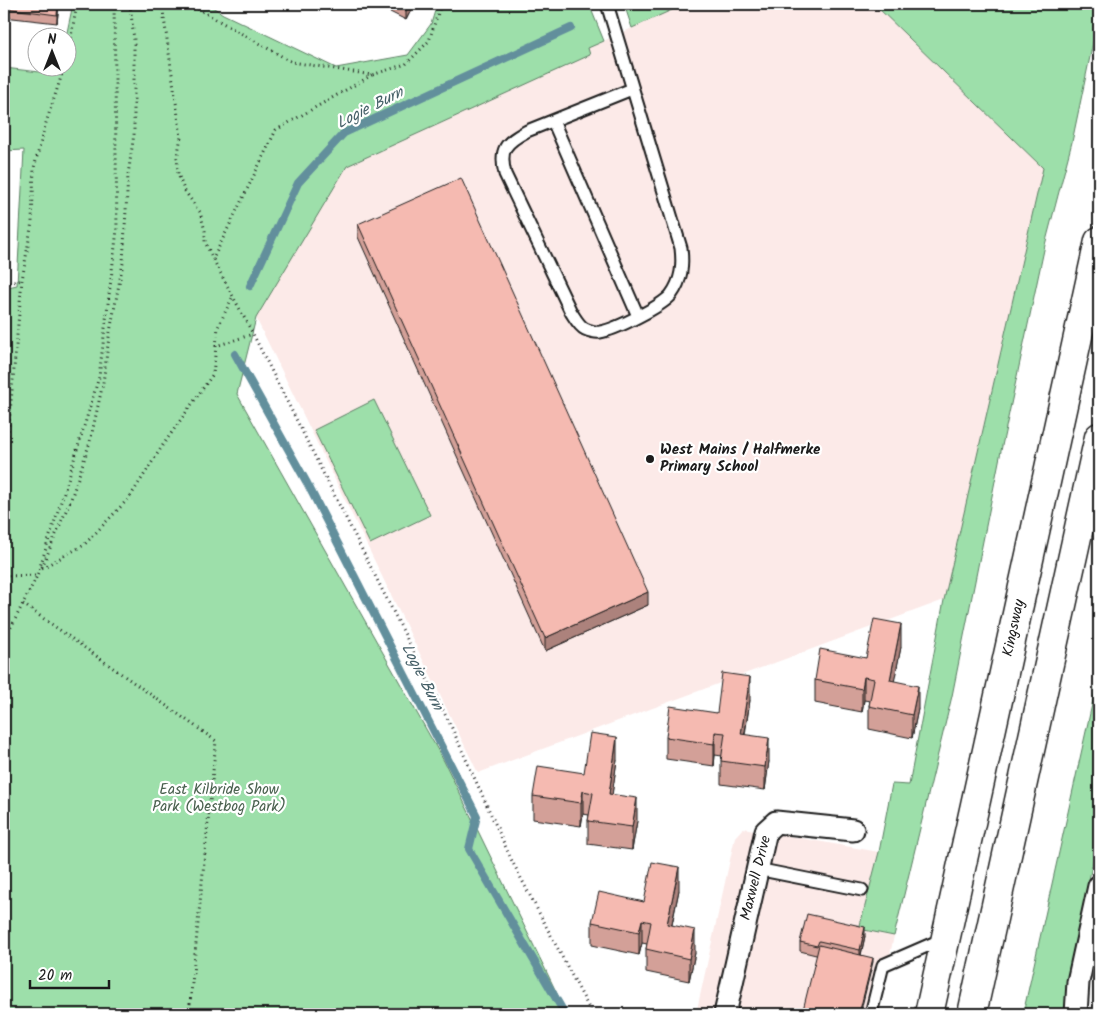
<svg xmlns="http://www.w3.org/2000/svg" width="1103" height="1018" font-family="Kalam,sans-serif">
	<rect width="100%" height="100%" fill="#fff"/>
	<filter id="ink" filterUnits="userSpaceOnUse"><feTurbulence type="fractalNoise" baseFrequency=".02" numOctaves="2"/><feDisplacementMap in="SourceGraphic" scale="10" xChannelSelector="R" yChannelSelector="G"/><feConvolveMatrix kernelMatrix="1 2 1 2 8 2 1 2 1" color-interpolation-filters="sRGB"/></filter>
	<g filter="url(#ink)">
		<path fill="#fceae8" d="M685 4H874L1043 168 944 600 478 773 256 318 347 166 590 55 588 48Z
			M743 828 879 852 859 929 894 936 877 1014H696L735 837Z"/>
		<path fill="#9ddfaa" stroke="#5c7e63" d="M73 4H208L223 14 336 68 408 55 431 24 437 4H589L604 41 588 48 590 55 347 166 256 318 237 394 444 761 567 1014H4V505L8 494 4 451V288L17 285 24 150 4 151V68L58 74 60 68H68V38L66 37Z
			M624 4H685L632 28Z
			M874 4H1099V14L1072 142 1045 245 1002 446 952 696 894 936 859 929 879 852 892 784 909 785 944 600 1043 168Z
			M374 400 430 515 370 544 314 430Z
			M1099 673V834L1067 981 1065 1014H1023Z"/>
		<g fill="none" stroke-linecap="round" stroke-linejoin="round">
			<path stroke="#628f9c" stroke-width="8" d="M250 286 298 183 344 133 571 28
				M235 354 307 483 477 816 469 849 565 1014"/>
			<defs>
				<path id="lane" d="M607 4 681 248C683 265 682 280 671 295 662 306 615 330 600 332 597 333 589 331 585 329 579 326 575 318 571 312L505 174C499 149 505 143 527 131L632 89
					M553 121 638 316
					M757 869 862 890
					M871 1014 883 965 943 939"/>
				<path id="street" d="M725 1014 766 831 776 822 853 830
					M1076 1014 1078 982 1099 886"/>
				<path id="highway" d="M929 1014 1099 241
					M972 1014 1099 437"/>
			</defs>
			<use href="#lane" stroke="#1c1c1c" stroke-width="15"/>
			<use href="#street" stroke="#1c1c1c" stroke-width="25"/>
			<use href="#highway" stroke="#1c1c1c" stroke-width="31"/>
			<path stroke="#1c1c1c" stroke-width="3" stroke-dasharray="1 4" stroke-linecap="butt" d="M162 4 181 137 177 158 178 174 184 190 200 212 205 231V242L213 259
				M189 4 292 62 372 75 406 64 429 41 441 4
				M68 53 77 4
				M372 75 276 130 213 259 253 334 451 726 512 861 592 1014
				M4 284 22 280
				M216 346 218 327 233 296
				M4 449 7 446 22 280 32 222 34 168 45 126 64 68
				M42 567 71 499 90 442 103 383 109 337 123 263 128 175 134 134V40L130 4
				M42 568 84 545 130 497 163 445 213 374 216 346 253 334
				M4 576 37 575
				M23 604 216 741 189 1014
				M4 641 37 576 67 483 99 377 117 230 114 4"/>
			<use href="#lane" stroke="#fff" stroke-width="11"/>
			<use href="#street" stroke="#fff" stroke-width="21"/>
			<use href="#highway" stroke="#fff" stroke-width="28"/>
		</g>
		<path fill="#d3a098" stroke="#1c1c1c" d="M4 4H59L57 23 4 17Z
			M374 4H414L406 20Z
			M358 224 648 605 545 651 358 237Z
			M901 647 894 681 918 709 912 738 869 729V706L870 701 864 700 862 712 815 703V680L866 658Z
			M750 700 745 735 769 761 765 790 721 784V761L722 756 715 755 714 766 666 759V737L717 713Z
			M617 760 612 794 637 821 632 850 588 844V821L589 815 583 814 581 826 533 819V796L584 773Z
			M679 890 672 925 695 953 689 981 646 972V949L647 944 642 943 639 955 592 945V922L644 902Z
			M865 936 861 955 873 962 816 955 800 951V942Z"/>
		<path fill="#ac827c" stroke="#1c1c1c" d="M58 4H59L57 23V15Z
			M410 4H414L406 20V11Z
			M648 592V605L545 651V638Z
			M901 624V647L890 703V680Z
			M750 677V700L741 757V734Z
			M864 677V700L862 712V689Z
			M918 686V709L912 738V715Z
			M715 732V755L714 766V744Z
			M617 737V760L609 817V794Z
			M769 738V761L765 790V767Z
			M583 791V814L581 826V803Z
			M637 798V821L632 850V827Z
			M679 867V890L667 947V924Z
			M642 920V943L639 955V932Z
			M865 927V936L860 959V950Z
			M695 930V953L689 981V959Z
			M873 958V962L860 1014H859Z"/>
		<path fill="#f5bab1" stroke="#1c1c1c" d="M4 4H58L57 15 4 8Z
			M391 4H410L406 11Z
			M461 178 648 592 545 638 358 224Z
			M874 619 901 624 890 680 918 686 912 715 869 706 874 679 864 677 862 689 815 680 820 649 866 658Z
			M722 673 750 677 741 734 769 738 765 767 721 761 725 733 715 732 714 744 666 737 670 706 717 713Z
			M590 733 617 737 609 794 637 798 632 827 588 821 593 793 583 791 581 803 533 796 538 766 584 773Z
			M652 862 679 867 667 924 695 930 689 959 646 949 651 922 642 920 639 932 592 922 599 892 644 902Z
			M807 914 865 927 860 950 819 941 817 946 800 942Z
			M819 945 873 958 859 1014H802Z"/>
	</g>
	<circle fill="#1c1c1c" stroke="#fff" stroke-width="2" cx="650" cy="459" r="5"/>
	<g text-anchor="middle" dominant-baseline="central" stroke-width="4.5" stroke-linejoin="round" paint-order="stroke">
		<g font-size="15" font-weight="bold" fill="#1c1c1c" stroke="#fff" text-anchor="start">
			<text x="660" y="450">West Mains / Halfmerke<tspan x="660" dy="17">Primary School</tspan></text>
		</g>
		<g font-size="15" fill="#1c1c1c" stroke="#fff">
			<text transform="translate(1014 628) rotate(-78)">Kingsway</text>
			<text transform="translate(756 878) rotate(-76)">Maxwell Drive</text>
		</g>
		<g font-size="15" fill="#49604e" stroke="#fff">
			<text x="219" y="790">East Kilbride Show<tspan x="219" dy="17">Park (Westbog Park)</tspan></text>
		</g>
		<g font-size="16" font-style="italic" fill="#455f67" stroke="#fff">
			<text transform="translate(370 108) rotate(-27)">Logie Burn</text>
			<text transform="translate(422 677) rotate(63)">Logie Burn</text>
		</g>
	</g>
	<rect width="1103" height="1018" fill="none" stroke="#fff" stroke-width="20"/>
	<rect x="10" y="10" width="1083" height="998" fill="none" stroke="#1c1c1c" stroke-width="2" filter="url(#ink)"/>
	<g transform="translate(52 52)"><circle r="24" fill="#ffffff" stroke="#a4a4a4"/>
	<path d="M0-4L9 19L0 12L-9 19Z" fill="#1c1c1c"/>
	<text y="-8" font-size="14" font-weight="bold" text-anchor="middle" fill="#1c1c1c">N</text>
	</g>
	<path d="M30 980v8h79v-8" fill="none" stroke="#1c1c1c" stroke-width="2.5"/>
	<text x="38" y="980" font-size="15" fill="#1c1c1c" stroke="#ffffff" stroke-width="4" paint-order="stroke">20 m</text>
</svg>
